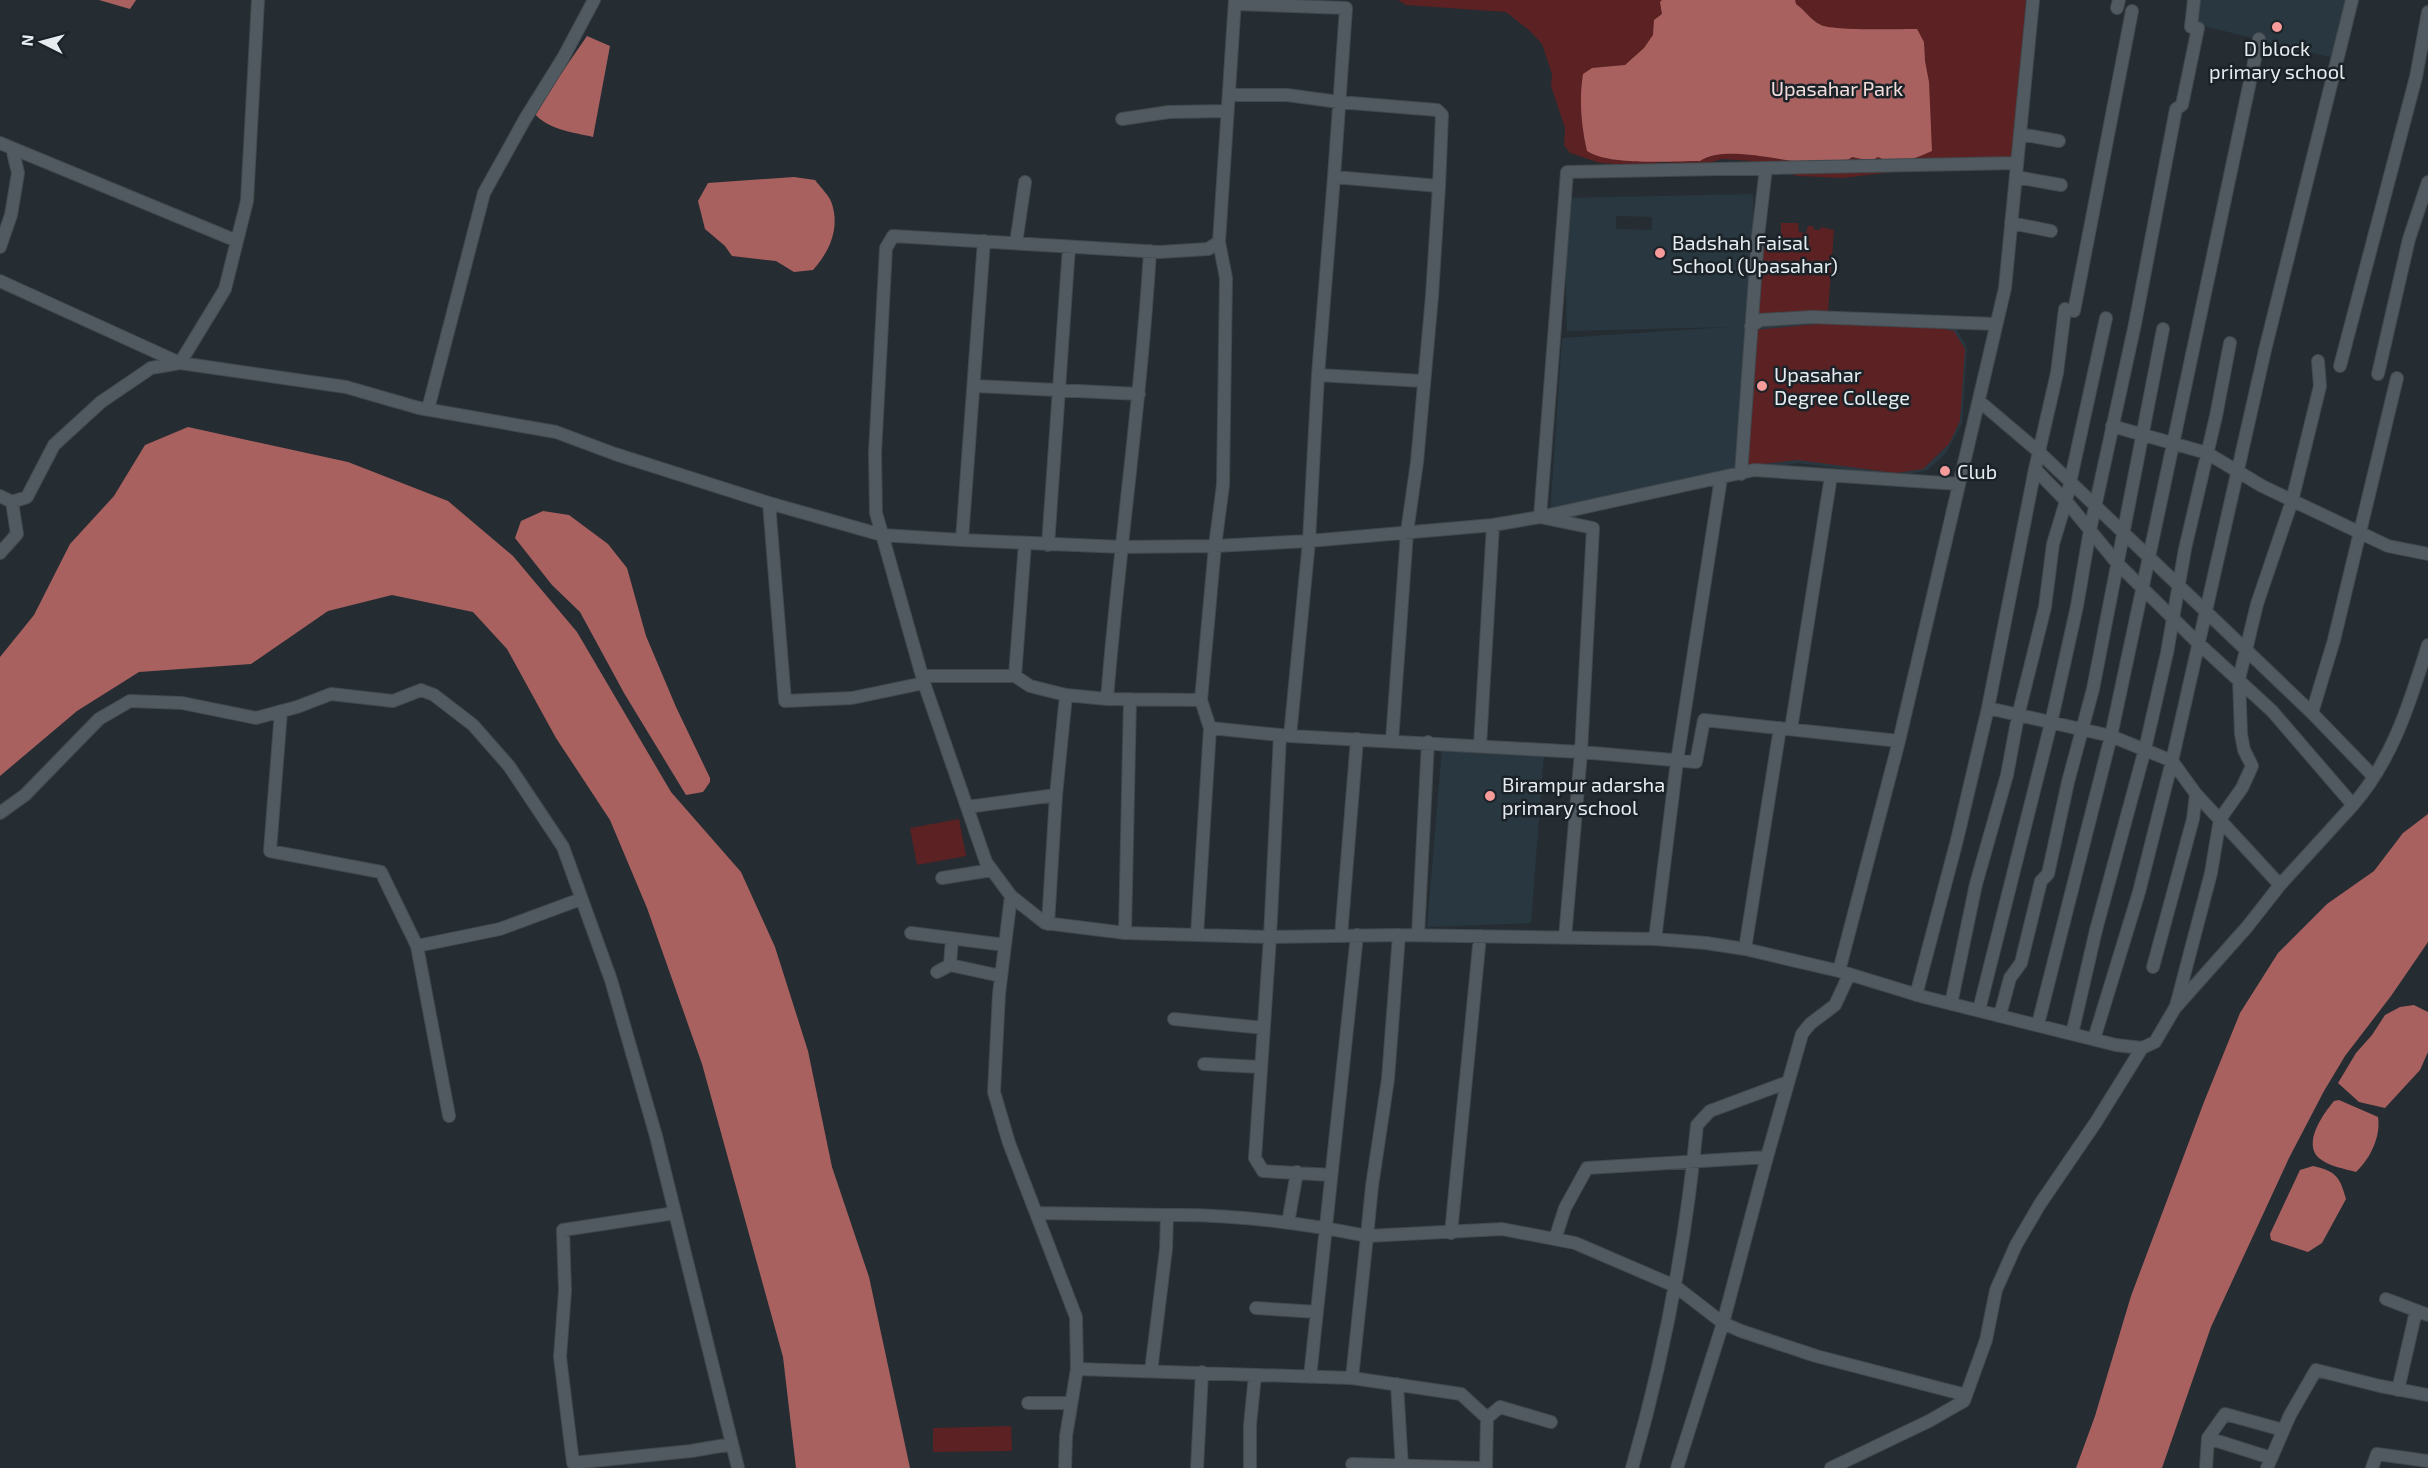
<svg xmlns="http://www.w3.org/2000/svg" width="2428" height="1468" font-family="'Exo 2',sans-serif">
	<rect width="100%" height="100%" fill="#252d32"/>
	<path fill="#283740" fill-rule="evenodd" d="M2195 0H2351L2338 59 2191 23Z
		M1753 194 1756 325 1827 318 1956 328 1967 348 1962 423 1946 453 1927 470 1901 476 1798 463 1737 473 1561 521 1550 514 1562 338 1728 327 1567 331 1564 198ZM1616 216 1652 217V230L1616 229Z
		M1442 748 1544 754 1531 923 1427 927Z"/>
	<path fill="#5b2123" d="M1398 0H2026L2012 166 1892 172 1843 178 1797 176 1752 161 1722 159 1702 165 1661 162 1644 166 1600 163 1570 153 1564 145 1565 128 1551 86 1552 74 1542 44 1530 31 1506 12 1406 5Z
		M1781 223H1798L1799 232 1806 233 1808 226H1813V229L1820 230 1821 227 1834 230 1828 313 1756 317 1759 239 1781 242Z
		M1848 321 1938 328 1954 331 1965 349 1960 421 1949 444 1923 469 1896 473 1797 460 1746 466 1754 330Z
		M959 819 966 856 917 865 910 828Z
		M1011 1426 1012 1451 933 1452V1428Z"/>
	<path fill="#a96160" d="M99 0H136L130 9Z
		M1662 0H1795L1796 4C1806 11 1810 20 1821 25 1834 31 1899 29 1917 29L1924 42 1925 61 1929 82 1932 151C1913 159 1898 167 1878 157L1871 161 1852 157C1826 180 1736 138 1700 161 1673 161 1609 166 1587 151 1581 125 1579 100 1583 74L1592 68 1625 65 1644 48 1653 35 1654 20 1662 14 1660 2Z
		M587 36 610 46 593 137C573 132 548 130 534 113Z
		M794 177 815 180C820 187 830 196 832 204 840 229 829 252 813 270L794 272 776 261 732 256 725 246 705 229 698 201 708 183Z
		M188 427 348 462 448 501 513 556 577 632 671 792 741 872 775 947 808 1051 832 1167 869 1277 910 1468H796L783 1357 702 1064 647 908 610 820 556 738 507 649 473 612 392 595 328 611 251 664 139 672 77 711 0 776V657L34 615 70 544 114 496 145 445Z
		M543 511 569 515 608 544 627 568 646 636 676 707 710 778V782L703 792 686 795 624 693 580 612 552 585 515 538 521 521Z
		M2428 814V942L2391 996 2345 1056 2324 1091 2289 1158 2211 1327 2162 1468H2076L2095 1416 2131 1296 2204 1102 2240 1013 2278 953 2327 904 2374 871 2403 833Z
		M2414 1005 2428 1012V1052L2420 1070 2385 1108 2359 1102 2338 1083 2356 1053 2372 1035 2385 1015 2400 1007Z
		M2339 1100 2378 1117C2381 1137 2370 1159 2356 1172 2345 1169 2328 1166 2319 1158 2302 1143 2324 1113 2334 1101Z
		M2313 1166C2336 1171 2340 1177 2346 1199L2322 1243 2308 1252 2271 1240 2270 1234 2300 1170Z"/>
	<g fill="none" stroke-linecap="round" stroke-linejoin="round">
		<defs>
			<path id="minor" d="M1235 0 1219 242 1208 249 1160 252 893 236 886 248 875 453 876 513 924 683 986 862 1011 896 1045 923 1125 933 1270 937 1399 935 1655 939 1706 943 1745 949 1839 971 1924 997 2116 1045 2142 1048 2155 1042 2175 1008 2247 927 2280 885 2353 805 2272 711 2198 643 2117 563 2066 501 2035 469 2057 373 2065 309
				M1235 4 1346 8 1334 177
				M2117 8 2119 0
				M2191 27 2194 0
				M1230 95H1287L1339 102 1437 110 1442 115 1439 186
				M1122 119 1169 112 1227 111
				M2020 134 2059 141
				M0 143 12 148 18 173 11 215 0 247
				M12 148 237 241
				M2016 177 2061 185
				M2011 223 2051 231
				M1016 243 1025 182
				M0 281 180 363 225 289 247 201 258 0
				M2074 311 2132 11
				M1751 326 1761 320 1812 317 1996 324
				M2340 366 2416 77 2428 12
				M2378 374 2409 239 2428 182
				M1318 375 1334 177 1439 186 1432 296 1417 462 1407 532 1392 741
				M975 386 1139 394
				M1979 401 2039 452 2312 713 2334 640 2397 378
				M428 409 484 193 525 119 563 58 594 0
				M2112 426 2207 453 2262 486 2388 546 2428 554
				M1741 474 1758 236 1766 168
				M0 496 12 502 27 497 54 445 101 402 151 368 180 363 346 387 419 408 556 432 615 454 769 503 882 535 962 540 984 241
				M769 503 785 701 852 698 924 683
				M962 540 1121 547 1215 546 1309 541 1493 525 1540 517 1754 470 1959 484
				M1048 545 1069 247
				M0 553 17 534 12 502
				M922 676H1015L1030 686 1066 695 1107 699 1201 700 1210 728 1290 736 1581 752 1696 762 1704 720 1899 741
				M1015 676 1025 543
				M1107 699C1119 549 1141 401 1150 251
				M1201 700 1215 546 1223 485 1226 278 1219 242
				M1988 708 2111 736 2172 761 2196 794 2280 885
				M281 711 270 851 381 872 417 946 449 1116
				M2312 713 2374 777
				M1791 729 1831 476
				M1280 735 1270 937 1255 1158 1263 1171 1331 1175
				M1290 736 1309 541 1318 375 1423 381
				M1480 746 1493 525
				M2353 805C2393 759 2410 702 2428 645
				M967 807 1056 795
				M0 813 25 795 99 719 130 701 182 703 256 718 297 707 331 694 393 701 421 690 434 695 473 725 509 766 563 847 611 980 656 1136 738 1468
				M942 878 992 870
				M1011 896 999 994 994 1092 1009 1143 1076 1317 1077 1369 1066 1436 1065 1468
				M1048 924 1056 795 1066 695
				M911 933 1005 945
				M1125 933 1130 699
				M1197 935 1210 728
				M1399 935 1388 1079 1372 1186 1367 1236 1502 1229 1575 1243 1675 1286 1723 1323 1741 1331 1816 1356 1966 1395
				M1418 935 1428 742
				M1341 936 1357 739
				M952 938 950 965 1001 976
				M1565 938 1581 752 1593 528 1540 517 1567 172 2017 163
				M1655 939 1677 761 1721 478
				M417 946 500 929 581 899
				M1745 949 1780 728
				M2153 967 2193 819 2196 794
				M1839 971 1899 741 2005 288 2033 0
				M937 972 950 965
				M1916 995 1957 840 1988 708 2035 469
				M1951 1004 1976 884 2007 775 2018 716 2045 607 2053 544 2066 501 2106 318
				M2176 1006 2211 873 2220 819 2242 788 2252 766 2244 750 2241 734 2239 679 2257 604 2292 501 2320 386 2318 361
				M1979 1010 2051 723 2077 606 2090 530 2135 324 2176 109 2182 105 2198 28
				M2000 1015 2010 978 2021 963 2041 881 2048 874 2068 782 2093 689 2163 329
				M1174 1019 1264 1028
				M2038 1024 2111 736 2259 39
				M2072 1034 2096 930 2145 749 2167 653 2185 549 2216 416 2230 343
				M2094 1039 2139 892 2172 761 2265 350 2352 0
				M1204 1064 1260 1067
				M675 1213 563 1230 565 1291 560 1357 573 1463 691 1451 732 1444
				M1036 1213 1167 1215
				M1288 1223 1297 1172
				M1451 1233 1480 936
				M1555 1239 1565 1208 1587 1168 1767 1157 1802 1034 1810 1024 1835 1005 1849 975
				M2386 1299 2428 1315
				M1256 1308 1317 1312
				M1077 1369 1352 1378 1461 1394 1487 1418 1486 1468
				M1151 1371 1166 1249 1167 1215C1234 1214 1302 1223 1367 1236L1352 1378
				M1310 1377 1357 935
				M1397 1384 1402 1468
				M2398 1390 2416 1311
				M1028 1403H1071
				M1487 1418 1500 1407 1551 1422
				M2208 1438 2271 1458
				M1352 1464 1482 1468
				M1197 1468 1202 1372
				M1250 1468V1425L1255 1375
				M1632 1468C1664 1357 1686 1241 1697 1125L1710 1111 1788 1082
				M1677 1468 1723 1323 1767 1157
				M1831 1468 1929 1421 1964 1401 1986 1340 1996 1290 2016 1245 2040 1204 2096 1122 2142 1048
				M2206 1468 2208 1438 2225 1414 2283 1430
				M2267 1468 2290 1415 2316 1370 2380 1386 2428 1395
				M2372 1468 2377 1454 2428 1461"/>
		</defs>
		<use href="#minor" stroke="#42494d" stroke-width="14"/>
		<use href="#minor" stroke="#515a60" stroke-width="12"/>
	</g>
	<g fill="#f59b99" stroke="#1b2328" stroke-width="2">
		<circle cx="2277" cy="27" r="6"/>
		<circle cx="1660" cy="253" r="6"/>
		<circle cx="1762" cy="386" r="6"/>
		<circle cx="1945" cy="471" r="6"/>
		<circle cx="1490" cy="796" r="6"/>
	</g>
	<g text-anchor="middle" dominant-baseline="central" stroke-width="5" stroke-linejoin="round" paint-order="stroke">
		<g font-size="20" fill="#e7ecf0" stroke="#1b2328" text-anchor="start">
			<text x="2277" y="48" text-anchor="middle">D block<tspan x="2277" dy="23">primary school</tspan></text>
			<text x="1672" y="242">Badshah Faisal<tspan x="1672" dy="23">School (Upasahar)</tspan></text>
			<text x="1774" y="374">Upasahar<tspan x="1774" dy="23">Degree College</tspan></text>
			<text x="1957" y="471">Club</text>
			<text x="1502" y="784">Birampur adarsha<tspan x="1502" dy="23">primary school</tspan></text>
		</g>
		<g font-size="20" fill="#f3dddc" stroke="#1b2328">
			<text x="1837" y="88">Upasahar Park</text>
		</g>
	</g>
	<g transform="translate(42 42) rotate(276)" stroke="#1b2328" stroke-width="4.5" paint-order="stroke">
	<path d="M0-4.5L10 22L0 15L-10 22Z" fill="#e7ecf0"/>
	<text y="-9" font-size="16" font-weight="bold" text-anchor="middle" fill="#e7ecf0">N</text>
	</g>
</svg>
